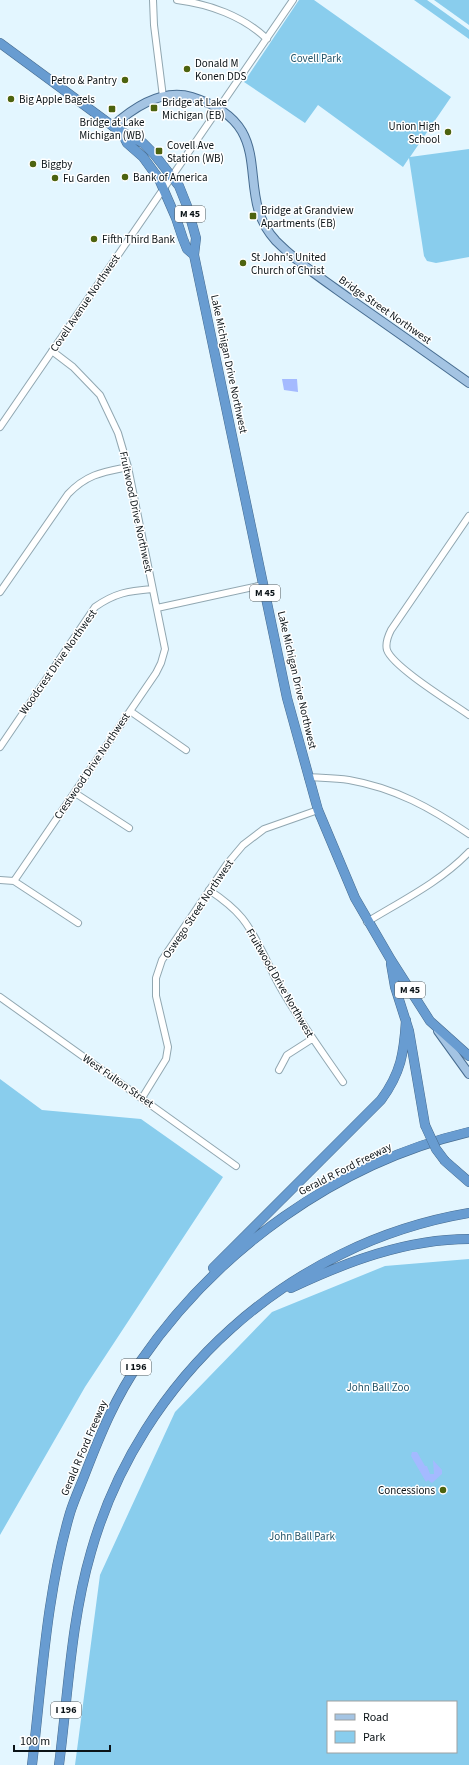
<svg xmlns="http://www.w3.org/2000/svg" width="469" height="1765" font-family="'Source Sans 3',sans-serif">
	<rect width="100%" height="100%" fill="#e3f6ff"/>
	<path fill="#89cded" fill-rule="evenodd" d="M299 0H314L451 97 410 157 469 149V257L436 263 427 261 424 256 409 158 403 167 318 105 305 123 244 82Z
		M414 0H427L469 30V39Z
		M434 0H469V25Z
		M0 1079 42 1110 141 1119 223 1177 85 1387 0 1535Z
		M469 1259V1765H75L100 1575 175 1412 272 1312 385 1266ZM328 1702H456V1752H328Z"/>
	<path fill="#a4baff" d="M282 379H297L298 392 284 390Z
		M412 1452H417L425 1466H427L430 1474H434L433 1460 442 1470V1474L432 1483 428 1480 426 1482 411 1456Z"/>
	<g fill="none" stroke-linecap="round" stroke-linejoin="round">
		<defs>
			<path id="minor" d="M153 0 154 25 163 97
				M177 0C209 4 243 16 267 39
				M0 427 293 0
				M469 516 391 630C388 636 385 643 387 650 393 667 452 703 469 715
				M0 592 68 494C87 474 103 472 128 467
				M157 608 263 585
				M130 711 186 750
				M0 747 95 607C115 593 128 591 152 589
				M308 777C322 778 335 778 349 780 395 788 431 808 469 834
				M75 793 129 828
				M0 880 14 881 78 923
				M14 881 156 673 161 663 165 649 128 467 118 433 100 395 73 367 52 351
				M209 890C221 898 233 907 242 918 258 938 267 963 279 985 298 1019 321 1050 343 1082
				M367 922C403 900 440 882 469 852
				M0 997 236 1166
				M279 1070 287 1055 312 1039
				M142 1098 166 1059 168 1047 156 996V978L162 960 227 864 243 845 264 829 318 810"/>
			<path id="major" d="M113 126C134 107 162 88 192 97 284 126 230 192 276 241 298 263 325 281 350 299 390 327 430 355 469 383
				M438 1031 469 1074"/>
			<path id="highway" d="M0 43 118 130 143 143 154 154 179 186 187 206 196 238 194 255 287 698 318 810 355 898 391 960 430 1021 469 1056
				M121 131 127 143 143 157 159 179 176 218 183 239 187 249 194 255
				M391 964 395 987 409 1031 425 1125
				M445 1161 469 1182
				M213 1268 381 1100C401 1073 404 1053 406 1020
				M291 1288C346 1262 406 1239 469 1239
				M32 1765C42 1681 46 1595 70 1513 74 1500 80 1487 85 1474 100 1435 116 1396 140 1362 217 1250 337 1163 469 1132
				M59 1765C68 1695 71 1620 91 1552 140 1378 290 1243 469 1213"/>
		</defs>
		<use href="#minor" stroke="#91a7b1" stroke-width="8"/>
		<use href="#major" stroke="#476c90" stroke-width="10"/>
		<use href="#highway" stroke="#476c90" stroke-width="10"/>
		<use href="#minor" stroke="#fff" stroke-width="6"/>
		<use href="#major" stroke="#a4c4e3" stroke-width="8"/>
		<use href="#highway" stroke="#689cd1" stroke-width="9"/>
		<defs>
			<path id="highway-bridge" d="M425 1125 436 1149 445 1161"/>
		</defs>
		<use href="#highway-bridge" stroke="#476c90" stroke-width="10" stroke-linecap="butt"/>
		<use href="#highway-bridge" stroke="#689cd1" stroke-width="9"/>
	</g>
	<g fill="#4d630f" stroke="#fff" stroke-width="1.5">
		<circle cx="187" cy="69" r="4"/>
		<circle cx="125" cy="80" r="4"/>
		<circle cx="11" cy="99" r="4"/>
		<rect x="150" y="104" width="8" height="8" rx="2"/>
		<rect x="108" y="105" width="8" height="8" rx="2"/>
		<circle cx="448" cy="132" r="4"/>
		<rect x="155" y="147" width="8" height="8" rx="2"/>
		<circle cx="33" cy="164" r="4"/>
		<circle cx="125" cy="177" r="4"/>
		<circle cx="55" cy="178" r="4"/>
		<rect x="249" y="212" width="8" height="8" rx="2"/>
		<circle cx="94" cy="239" r="4"/>
		<circle cx="243" cy="263" r="4"/>
		<circle cx="443" cy="1490" r="4"/>
	</g>
	<g text-anchor="middle" dominant-baseline="central" stroke-width="3" stroke-linejoin="round" paint-order="stroke">
		<g fill="#fff" stroke="#545a5d" stroke-width="1">
			<rect x="175" y="206" width="30" height="16" rx="3"/>
			<rect x="250" y="585" width="30" height="16" rx="3"/>
			<rect x="395" y="982" width="30" height="16" rx="3"/>
			<rect x="121" y="1359" width="30" height="16" rx="3"/>
			<rect x="51" y="1702" width="30" height="16" rx="3"/>
		</g>
		<g font-size="10" font-weight="bold" fill="#0b1317">
			<text x="190" y="214">M 45</text>
			<text x="265" y="593">M 45</text>
			<text x="410" y="990">M 45</text>
			<text x="136" y="1367">I 196</text>
			<text x="66" y="1710">I 196</text>
		</g>
		<g font-size="11" fill="#235469" stroke="#fff">
			<text x="316" y="58">Covell Park</text>
			<text x="378" y="1387">John Ball Zoo</text>
			<text x="302" y="1536">John Ball Park</text>
		</g>
		<g font-size="11" fill="#0b1317" stroke="#fff" text-anchor="start">
			<text x="195" y="63">Donald M<tspan x="195" dy="13">Konen DDS</tspan></text>
			<text x="117" y="80" text-anchor="end">Petro &amp; Pantry</text>
			<text x="19" y="99">Big Apple Bagels</text>
			<text x="162" y="102">Bridge at Lake<tspan x="162" dy="13">Michigan (EB)</tspan></text>
			<text x="112" y="122" text-anchor="middle">Bridge at Lake<tspan x="112" dy="13">Michigan (WB)</tspan></text>
			<text x="440" y="126" text-anchor="end">Union High<tspan x="440" dy="13">School</tspan></text>
			<text x="167" y="145">Covell Ave<tspan x="167" dy="13">Station (WB)</tspan></text>
			<text x="41" y="164">Biggby</text>
			<text x="133" y="177">Bank of America</text>
			<text x="63" y="178">Fu Garden</text>
			<text x="261" y="210">Bridge at Grandview<tspan x="261" dy="13">Apartments (EB)</tspan></text>
			<text x="102" y="239">Fifth Third Bank</text>
			<text x="251" y="257">St John's United<tspan x="251" dy="13">Church of Christ</tspan></text>
			<text x="435" y="1490" text-anchor="end">Concessions</text>
		</g>
		<g font-size="11" fill="#0b1317" stroke="#fff">
			<text transform="translate(85 303) rotate(-56)">Covell Avenue Northwest</text>
			<text transform="translate(385 310) rotate(35)">Bridge Street Northwest</text>
			<text transform="translate(229 364) rotate(78)">Lake Michigan Drive Northwest</text>
			<text transform="translate(136 512) rotate(78)">Fruitwood Drive Northwest</text>
			<text transform="translate(58 662) rotate(-55)">Woodcrest Drive Northwest</text>
			<text transform="translate(297 680) rotate(77)">Lake Michigan Drive Northwest</text>
			<text transform="translate(92 766) rotate(-56)">Crestwood Drive Northwest</text>
			<text transform="translate(198 909) rotate(-56)">Oswego Street Northwest</text>
			<text transform="translate(280 983) rotate(60)">Fruitwood Drive Northwest</text>
			<text transform="translate(118 1081) rotate(35)">West Fulton Street</text>
			<text transform="translate(345 1169) rotate(-27)">Gerald R Ford Freeway</text>
			<text transform="translate(84 1448) rotate(-67)">Gerald R Ford Freeway</text>
		</g>
	</g>
	<rect x="327" y="1701" width="130" height="52" fill="#ffffff" stroke="#9da1a2"/>
	<rect x="335" y="1714" width="20" height="6" fill="#a4c4e3" stroke="#9da1a2"/>
	<text x="363" y="1721" font-size="12" fill="#0b1317">Road</text>
	<rect x="335" y="1731" width="20" height="12" fill="#89cded" stroke="#9da1a2"/>
	<text x="363" y="1741" font-size="12" fill="#0b1317">Park</text>
	<path d="M14 1745v6h96v-6" fill="none" stroke="#0b1317" stroke-width="2"/>
	<text x="20" y="1745" font-size="12" fill="#0b1317" stroke="#ffffff" stroke-width="3" paint-order="stroke">100 m</text>
</svg>
